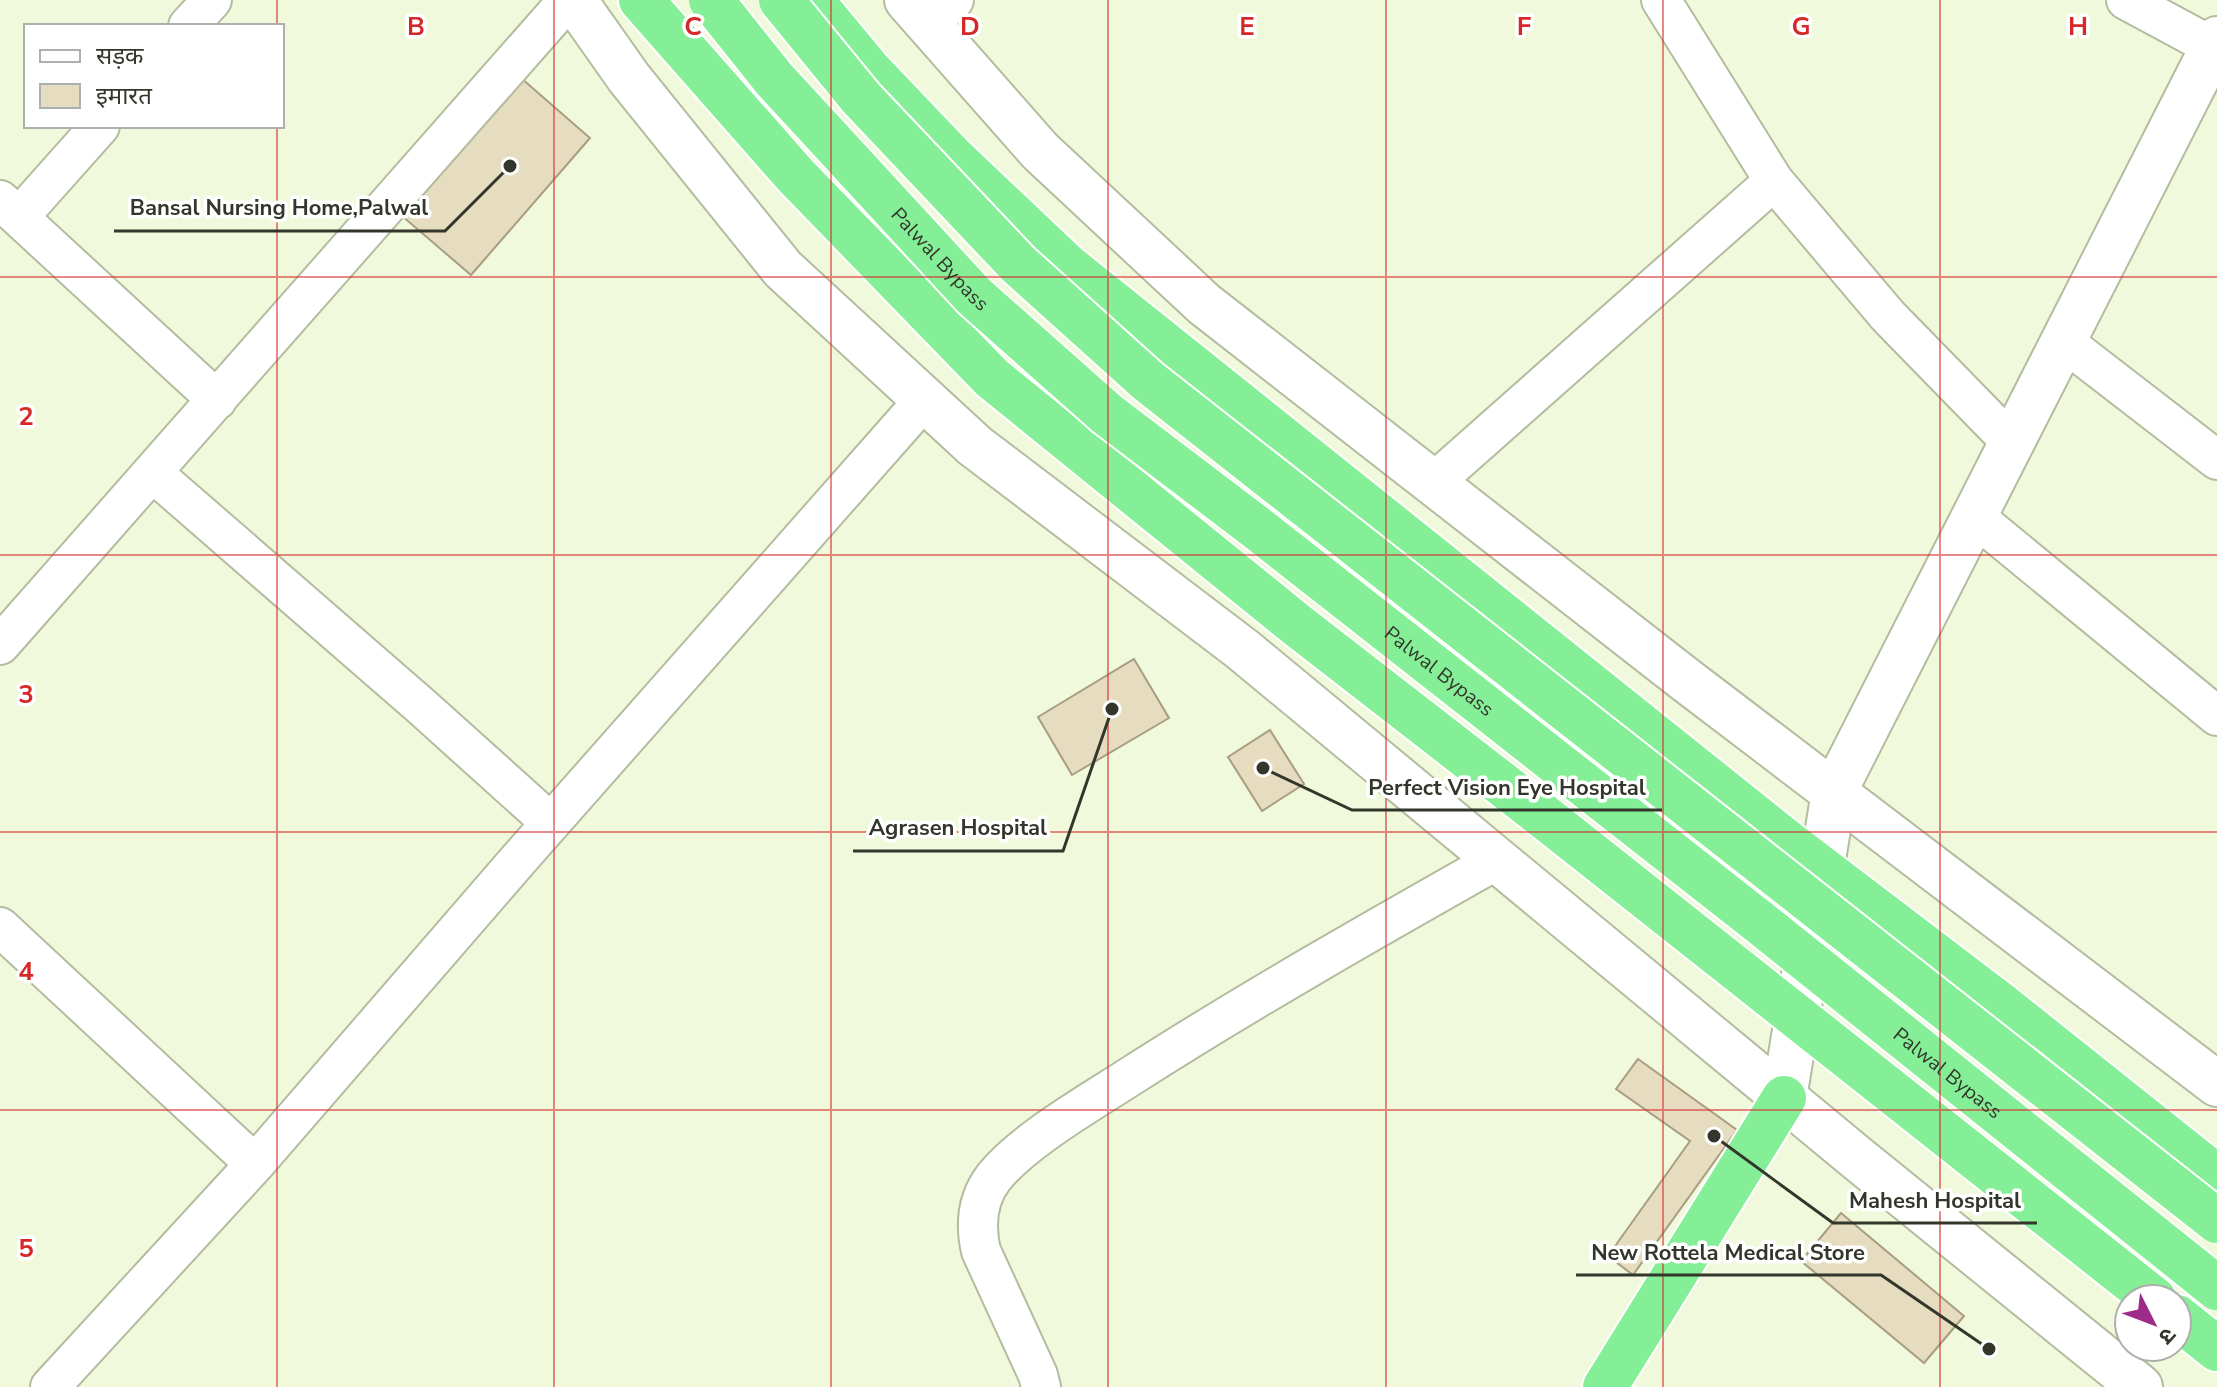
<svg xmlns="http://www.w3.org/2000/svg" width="2217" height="1387" font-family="'Nunito Sans','Noto Sans Devanagari',sans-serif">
	<rect width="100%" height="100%" fill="#f1f9dc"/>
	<path fill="#e6dcc0" stroke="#a79e82" stroke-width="2" d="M521 78 590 138 471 275 402 216Z
		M1134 659 1169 718 1072 775 1038 717Z
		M1270 730 1304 784 1262 811 1228 757Z
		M1638 1059 1737 1130 1633 1275 1608 1256 1690 1141 1616 1089Z
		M1841 1213 1964 1316 1924 1363 1801 1261Z"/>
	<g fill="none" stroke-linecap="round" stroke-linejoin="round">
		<defs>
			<path id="street" d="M1661 0 1774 181 1888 316 2012 443
				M2126 0 2217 49
				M929 25 954 0
				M188 26 212 0
				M0 200 217 400
				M19 217 100 126
				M2063 341 2217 460
				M153 473 421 706 551 823
				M1433 483 1774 181
				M1974 516 2217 716
				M0 645 568 0
				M0 927 255 1164
				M50 1387 255 1164 519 859 925 399
				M1041 1387 1038 1375 981 1251C975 1225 977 1199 994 1177 1024 1140 1091 1102 1131 1076 1250 1000 1373 930 1497 860"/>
			<path id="secondary" d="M574 0 629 78 783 269 975 446 1242 649 1857 1158 2140 1387
				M907 0 1040 151 1204 304 1686 680 2217 1084
				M1784 1098 1834 792 2217 39"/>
			<path id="highway" d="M641 0 796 176 992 378 1297 625 1538 812 2154 1299
				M811 0 870 71 952 157 1067 266 1787 842 2001 1005 2217 1177
				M2177 1317 2217 1349
				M1605 1387 1784 1098"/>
		</defs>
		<use href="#street" stroke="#b4bca0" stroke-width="42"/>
		<use href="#secondary" stroke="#b4bca0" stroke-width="48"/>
		<use href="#highway" stroke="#fff" stroke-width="48"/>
		<use href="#street" stroke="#fff" stroke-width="38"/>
		<use href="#secondary" stroke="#fff" stroke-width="44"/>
		<use href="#highway" stroke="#85ef98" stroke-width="44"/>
		<defs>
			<g id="highway-bridge">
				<path id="s1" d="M711 0 774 79 974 296 1107 414 1257 528 1758 921 2217 1288"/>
				<path d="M781 0 861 98 1018 264 1148 381 2217 1221"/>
			</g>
		</defs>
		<use href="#highway-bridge" stroke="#fff" stroke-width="48" stroke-linecap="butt"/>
		<use href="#highway-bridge" stroke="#85ef98" stroke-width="44"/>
	</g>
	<path fill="none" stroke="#d62828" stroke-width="2" stroke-opacity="0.55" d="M277 0V26M554 0V1387M831 0V1387M1108 0V1387M1386 0V1387M1663 0V1387M1940 0V1387M277 126V1387M0 277H2217M0 555H2217M0 832H2217M0 1110H2217"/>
	<g text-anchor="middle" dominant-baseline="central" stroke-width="7" stroke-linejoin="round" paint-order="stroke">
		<g font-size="20" fill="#33362b" stroke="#fff">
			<text stroke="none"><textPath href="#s1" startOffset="346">Palwal Bypass</textPath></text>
			<text stroke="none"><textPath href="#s1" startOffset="994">Palwal Bypass</textPath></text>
			<text stroke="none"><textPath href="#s1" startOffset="1642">Palwal Bypass</textPath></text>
		</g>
	</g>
	<g font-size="26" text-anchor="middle" font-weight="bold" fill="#d62828" stroke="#fff" stroke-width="7" stroke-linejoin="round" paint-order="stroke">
		<text x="416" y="35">B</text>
		<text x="693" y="35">C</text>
		<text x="970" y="35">D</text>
		<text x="1247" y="35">E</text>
		<text x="1524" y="35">F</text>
		<text x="1801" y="35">G</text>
		<text x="2078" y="35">H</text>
		<text x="26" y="425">2</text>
		<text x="26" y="703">3</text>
		<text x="26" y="980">4</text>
		<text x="26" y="1257">5</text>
	</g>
	<path fill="none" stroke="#33362b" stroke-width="3" d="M510 166L445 231H114M1263 768L1352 810H1662M1112 709L1063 851H853M1714 1136L1833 1223H2037M1989 1349L1881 1275H1576"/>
	<g fill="#33362b" stroke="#fff" stroke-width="3">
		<circle cx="510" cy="166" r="8"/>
		<circle cx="1263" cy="768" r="8"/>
		<circle cx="1112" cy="709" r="8"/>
		<circle cx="1714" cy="1136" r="8"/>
		<circle cx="1989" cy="1349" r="8"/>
	</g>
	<g font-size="22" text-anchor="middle" font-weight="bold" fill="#33362b" stroke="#fff" stroke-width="7" stroke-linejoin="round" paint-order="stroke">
		<text x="279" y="215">Bansal Nursing Home,Palwal</text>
		<text x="1507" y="795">Perfect Vision Eye Hospital</text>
		<text x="958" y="835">Agrasen Hospital</text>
		<text x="1935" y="1208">Mahesh Hospital</text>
		<text x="1728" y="1260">New Rottela Medical Store</text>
	</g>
	<rect x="24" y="24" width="260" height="104" fill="#ffffff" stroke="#adafaa" stroke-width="2"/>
	<rect x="40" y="50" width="40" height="12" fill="#ffffff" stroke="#adafaa" stroke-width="2"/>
	<text x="96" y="64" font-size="24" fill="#33362b">सड़क</text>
	<rect x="40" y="84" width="40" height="24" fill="#e6dcc0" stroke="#adafaa" stroke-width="2"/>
	<text x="96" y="104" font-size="24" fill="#33362b">इमारत</text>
	<g transform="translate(2153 1323) rotate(132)"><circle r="38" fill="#ffffff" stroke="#adafaa" stroke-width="2"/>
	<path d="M0-6L14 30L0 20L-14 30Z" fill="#9e2b87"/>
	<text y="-12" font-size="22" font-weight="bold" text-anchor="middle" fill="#33362b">उ</text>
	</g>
</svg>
